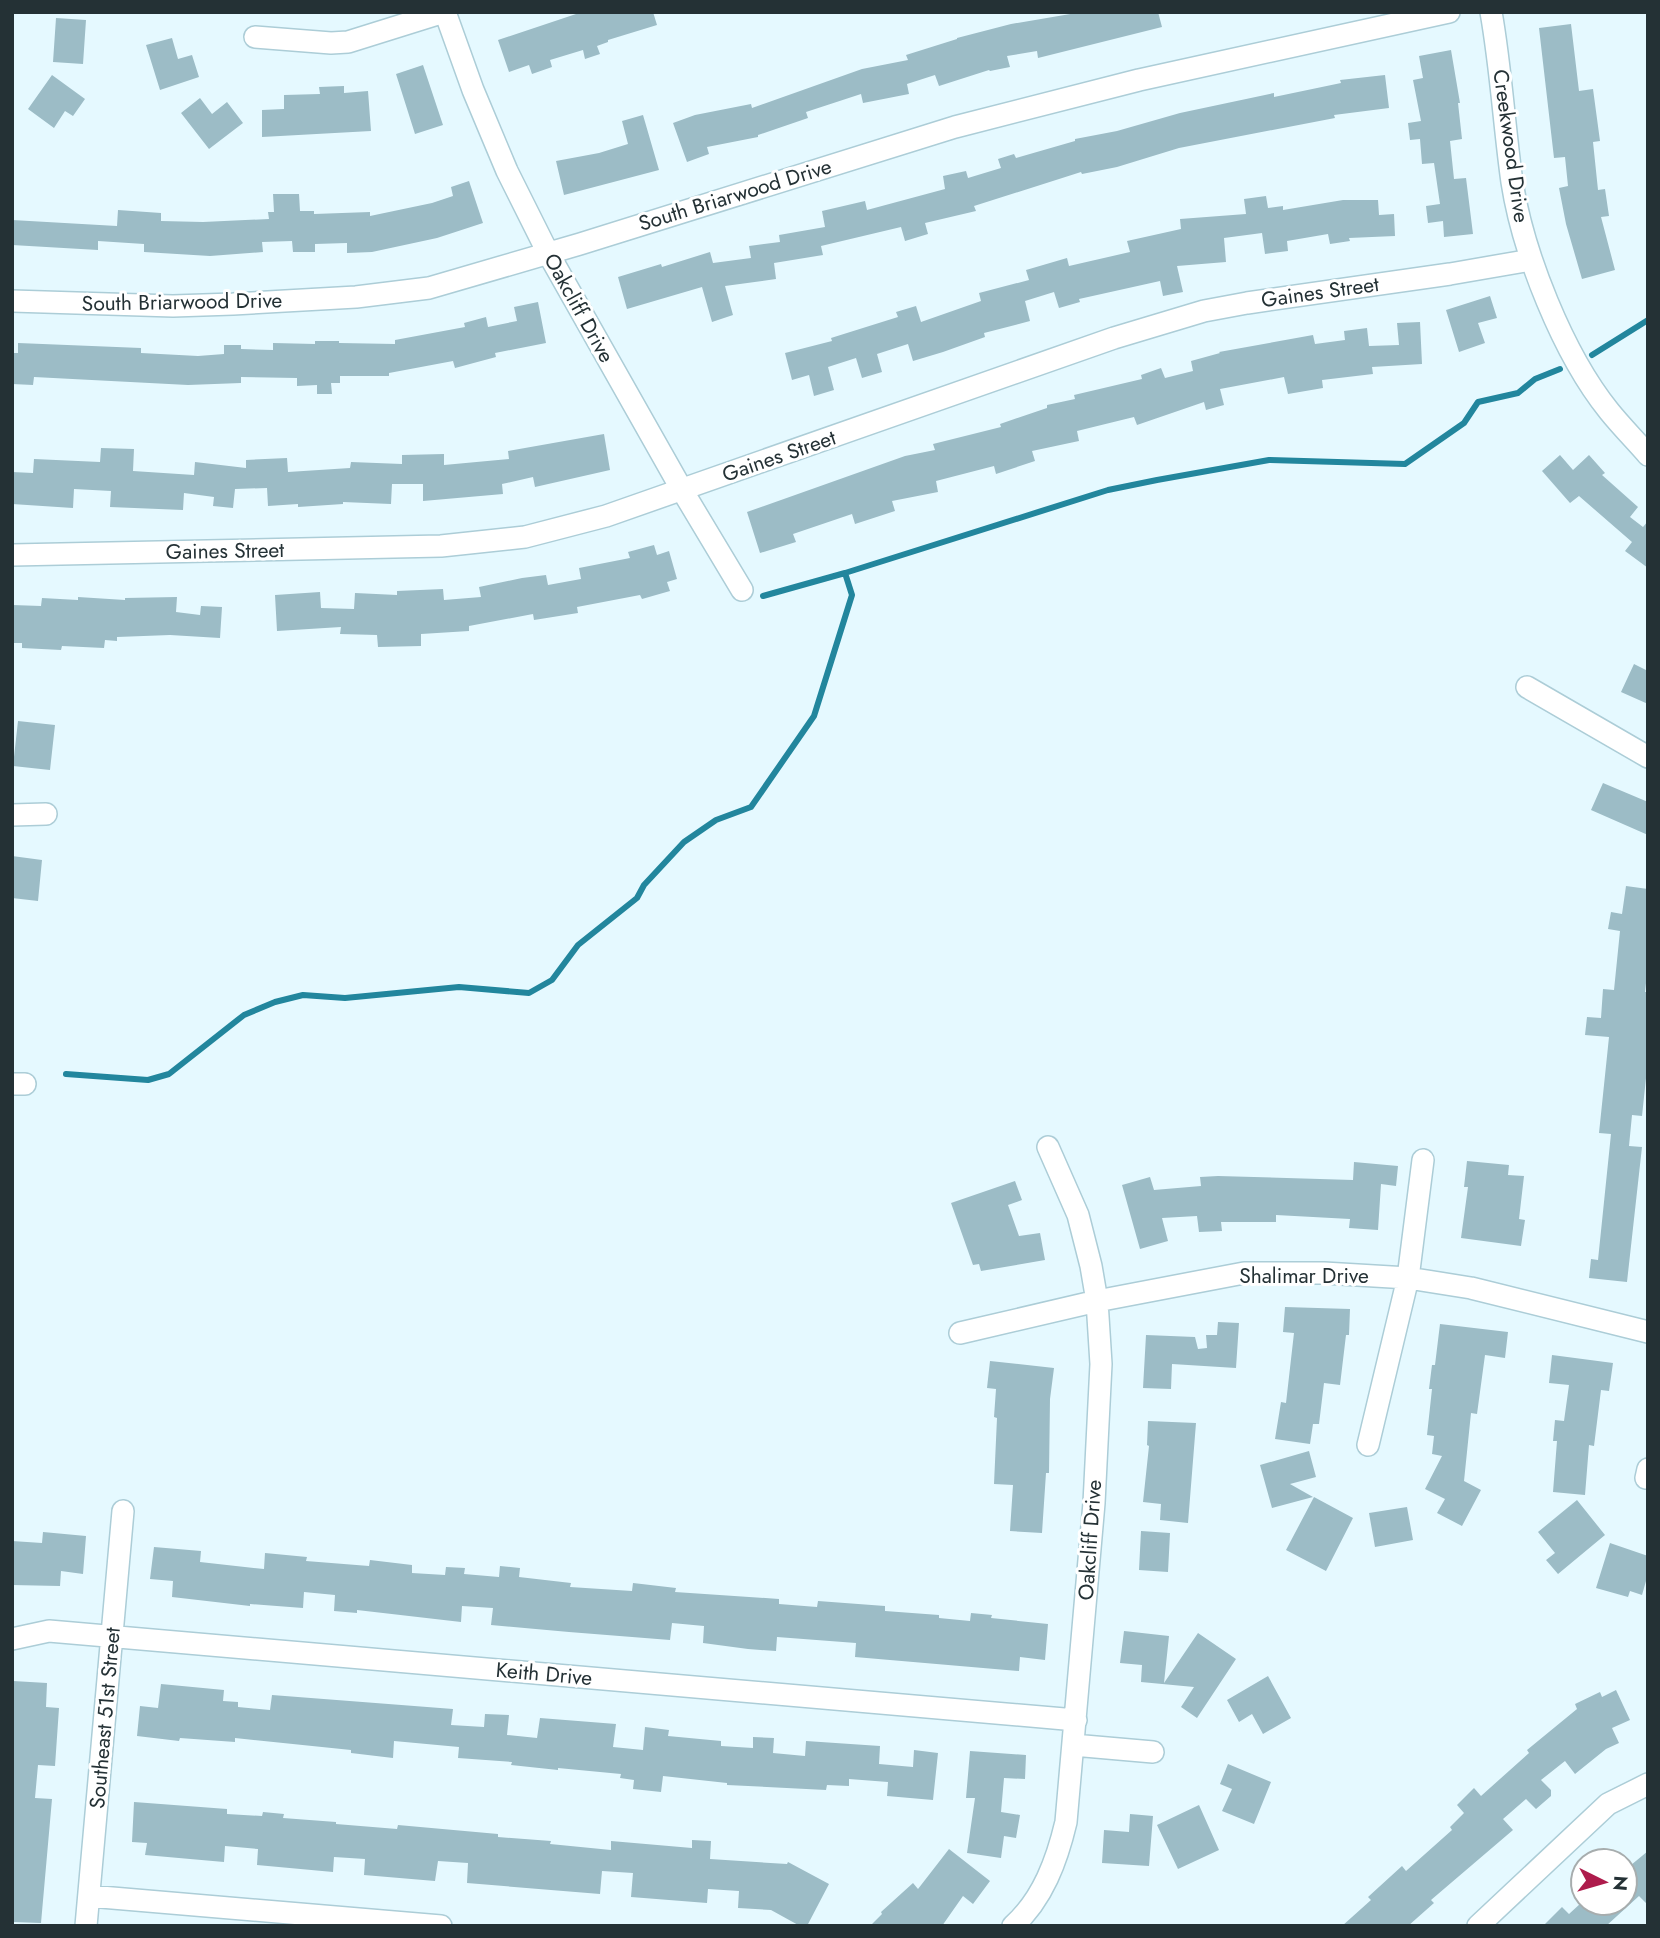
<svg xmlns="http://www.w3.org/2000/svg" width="1660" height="1938" font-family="Jost,sans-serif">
	<rect width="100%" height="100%" fill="#e5f9ff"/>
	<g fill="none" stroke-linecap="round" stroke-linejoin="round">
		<path stroke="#22869d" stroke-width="6" d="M1592 355 1648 320
			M763 596 845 573
			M66 1074 148 1080 169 1074 244 1015 275 1002 303 995 345 998 459 987 529 993 552 980 578 945 637 898 644 885 684 842 716 820 751 807 814 716 852 595 845 573 1108 490 1157 480 1269 460 1405 464 1464 423 1478 402 1518 393 1535 379 1560 369"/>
	</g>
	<path fill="#9cbcc6" d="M582 12H653L657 25 608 40V42L597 46 600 54 585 59 583 50 550 60 552 67 532 74 529 65 509 72 498 40Z
		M1082 12H1158L1162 27 1038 58 1037 51 1007 56 1010 67 990 71 989 70 939 86 935 75 907 84 909 94 863 103 861 94 806 112 808 118 758 135V137L707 147 709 154 687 162 673 123 695 115 751 104 752 108 862 69 908 60 906 55 957 39V38L1011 24Z
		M56 18 86 20 83 64 53 62Z
		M1571 24 1579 91 1593 89 1600 141 1593 142 1598 190 1605 189 1609 216 1601 217 1615 270 1582 279 1566 224 1559 188 1568 186 1565 157 1554 158 1539 28Z
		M172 38 178 59 192 55 199 77 160 90 146 45Z
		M1451 50 1460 103H1458L1462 139 1450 141 1454 179 1466 178 1473 234 1444 237 1443 221 1428 223 1426 206 1440 204 1434 163 1422 164 1420 139 1410 140 1408 123 1421 121 1413 80 1423 78 1419 56Z
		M423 65 443 125 415 134 396 74Z
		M52 75 85 99 73 116 65 111 54 128 28 109Z
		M1385 75 1389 108 1334 115 1335 118 1179 148 1117 167 1082 174 1081 172 974 206 976 211 925 223 928 234 905 241 901 227 821 246 823 255 774 263 776 279 725 286 733 315 712 322 702 287 627 309 618 277 661 264 662 267 710 252 713 263 751 258 749 246 780 242 779 235 825 227 822 211 865 201 867 210 945 189 943 176 966 171 968 178 1001 168 998 159 1014 154 1016 158 1075 141V139L1117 131 1180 113 1274 93V97L1341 83 1340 80Z
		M344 86V93L368 91 371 131 262 137V110L284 109V95L320 94 319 87Z
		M200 98 212 114 227 102 243 123 209 149 181 113Z
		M643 115 659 170 564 195 556 161 599 153 628 144 622 121Z
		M469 181 483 223 437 238 372 252 347 253V243L315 244V252H293L292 241 262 242 263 252 210 256 144 252V244L98 241V250L12 245V220L117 226 118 210 161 213V221L203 222 269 219 268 212H274L273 194H299L300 211H314V214L370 212V216L432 203 453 196 451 187Z
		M1266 196 1268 208 1283 206V210L1343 200H1378L1379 215 1394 214 1395 236 1349 238 1350 241 1330 244 1328 234 1287 241 1288 251 1265 254 1262 233 1224 238 1226 262 1177 266 1183 292 1163 296 1160 281 1079 299 1080 302 1059 308 1054 292 1025 301 1030 321 984 333 985 337 943 352 913 361 908 344 877 354 882 372 862 378 856 358 828 367 834 390 814 396 809 375 792 380 785 353 832 341 831 338 898 317 896 312 916 306 921 322 981 301 979 293 1029 280 1026 270 1067 258 1069 266 1130 252 1127 241 1181 229 1180 219 1246 214 1244 199Z
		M1490 296 1497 318 1478 323 1485 343 1459 352 1446 310Z
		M538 302 546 343 495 353 496 357 455 368 453 361 389 373V376H340V383H331L332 394H317V385L297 386V378L241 377V383L188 385 34 377 33 385 12 384V353H18V343L141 348V353L198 356 224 354V345H241V349L273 350V343L315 344V341H339V343L395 344V340L465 327 464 323 486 317 488 327 517 321 514 307Z
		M1420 322 1422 364 1372 367 1373 374 1322 380 1323 388 1288 394 1284 377 1220 389 1224 405 1206 410 1204 402 1137 425 1134 417 1077 431 1079 441 1032 451 1035 461 996 474 994 466 936 481 938 492 892 501 895 511 855 524 852 514 793 534 796 542 760 553 747 512 905 456 935 450 933 444 1001 427 1000 424 1047 408V405L1075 399 1074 395 1142 379 1141 375 1161 368 1165 378 1193 371 1191 361 1220 353 1219 352 1313 335 1315 344 1345 340 1344 331 1367 328 1369 346 1399 345 1397 323Z
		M604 434 610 470 535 487 533 477 502 484 503 494 423 501V484H392L391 504 343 502V504L298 507V504L268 506 267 488 235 489 233 508 213 506 214 497 184 493 183 510 110 507 111 491 74 489 73 508 12 504V472L33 473 34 459 100 462 101 448 134 449 133 471 194 475 195 462 246 468V460L287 458 288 472 350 468 351 462 402 464V455L444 454V465L509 459 508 451Z
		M1560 455 1573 470 1589 455 1605 473 1602 475 1638 507 1630 517 1643 527 1648 521V568L1625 551 1632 542 1579 496 1570 503 1542 471Z
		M654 545 657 555 669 551 677 579 667 582 670 591 642 599 640 595 577 607 578 613 534 620 533 614 469 626V631L421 634V646L378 647 377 635 340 634 341 627 277 631 275 595 320 592 321 608 354 609 355 593 397 595V591L443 589 444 600 481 597 479 587 522 578 546 575 548 585 581 579 579 568 630 558 628 552Z
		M78 597 125 600V598L177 597 176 612 200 615 201 606 222 607 220 638 170 635 117 637V641L105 640 104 648 62 646 61 650 22 648V643H12V605L41 606 42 598 78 600Z
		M1634 664 1648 671V704L1621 692Z
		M18 721 55 725 50 770 13 766Z
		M1603 783 1648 802V835L1591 810Z
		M12 856 42 860 38 901 12 898Z
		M1626 886 1648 889V965L1645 992H1648V1059L1642 1116 1632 1115 1629 1146 1642 1147 1627 1282 1589 1278 1591 1259 1598 1260 1611 1134 1599 1133 1609 1037 1585 1035 1587 1017 1601 1018 1603 989 1614 990 1620 931 1608 929 1611 912 1622 914Z
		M1467 1161 1509 1165 1508 1175 1524 1176 1519 1219 1525 1220 1521 1246 1461 1238 1468 1187H1464Z
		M1354 1162 1398 1166 1396 1186 1381 1184 1378 1230 1349 1228 1350 1219 1276 1215V1222H1221L1222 1231 1199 1232 1197 1216 1162 1218 1168 1241 1140 1249 1122 1185 1150 1177 1154 1190 1201 1186 1200 1177 1218 1176 1353 1180Z
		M1015 1181 1022 1200 1008 1205 1019 1236 1040 1233 1045 1260 981 1271 979 1264 973 1265 951 1203Z
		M1285 1307 1350 1309 1349 1335H1346L1340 1385 1324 1383 1319 1424H1313L1310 1444 1275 1439 1281 1402 1286 1403 1294 1333 1283 1332Z
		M1218 1322 1239 1323 1236 1368 1172 1364 1171 1389 1143 1388 1146 1335 1195 1337 1198 1349 1207 1348 1206 1335H1217Z
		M1440 1324 1508 1332 1505 1358 1485 1355 1477 1414 1471 1413 1464 1481 1481 1490 1462 1526 1437 1513 1445 1499 1425 1489 1442 1456 1432 1454 1434 1436 1427 1435 1432 1389H1429L1432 1365H1435Z
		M1552 1355 1613 1363 1609 1391 1601 1390 1594 1446 1589 1445 1585 1495 1553 1492 1557 1441H1553L1555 1420 1564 1421 1569 1385 1549 1383Z
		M990 1361 1054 1368 1050 1399 1049 1473H1046L1042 1533 1010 1531 1013 1485 994 1484 997 1418 994 1417 996 1389 987 1388Z
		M1148 1421 1196 1423 1188 1523 1160 1520 1161 1504 1143 1502 1149 1446 1147 1445Z
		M1309 1451 1316 1477 1290 1484 1313 1497 1272 1508 1260 1465Z
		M1314 1497 1353 1518 1326 1571 1286 1550Z
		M1577 1500 1605 1535 1558 1574 1546 1560 1555 1553 1538 1532Z
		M1407 1507 1413 1540 1375 1547 1369 1513Z
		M1141 1531 1170 1533 1168 1572 1139 1570Z
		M43 1532 86 1536 83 1574 61 1571 60 1586 12 1585V1541L42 1543Z
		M1610 1543 1648 1556V1574L1642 1595 1630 1591 1628 1597 1596 1588Z
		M154 1547 201 1551 200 1562 264 1569 265 1553 307 1557 306 1561 369 1566 370 1560 412 1565V1573L445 1575 446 1567 465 1568 464 1574 499 1577 500 1566 520 1568 519 1577 571 1583 570 1587 632 1591 633 1583 676 1588 675 1592 779 1599V1604L817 1607 818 1601 885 1606V1611L939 1615V1618L970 1621 971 1613 992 1615 991 1618 1048 1624 1045 1660 1020 1657 1019 1671 855 1657 856 1643 777 1637 776 1651 748 1649 703 1643 704 1626 672 1623 670 1640 569 1632 491 1625 493 1608 462 1606 461 1622 357 1610V1613L334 1611 335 1595 304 1592 303 1608 250 1604V1606L172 1597 173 1581 150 1579Z
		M1124 1631 1169 1636 1164 1683 1198 1633 1236 1659 1197 1718 1181 1707 1194 1687 1141 1682 1142 1665 1120 1663Z
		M1268 1676 1291 1718 1263 1734 1252 1714 1239 1722 1227 1700Z
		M13 1681 47 1683 46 1707 59 1708 55 1766 38 1765 35 1798 52 1799 41 1923 12 1922Z
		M161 1684 224 1690 223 1701 238 1702V1707L270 1710 272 1695 453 1709 451 1725 484 1727 485 1714 509 1715 507 1735 537 1738 540 1718 616 1724 613 1747 643 1750 645 1727 669 1730 668 1736 721 1741V1746L753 1748V1737L774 1738 773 1753 805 1756 806 1741 880 1746 879 1764 913 1767 914 1750 938 1753 933 1800 887 1796 888 1782 849 1779V1786L827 1785 826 1790 727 1785V1783L663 1776 661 1792 633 1789 634 1780 620 1778 621 1774 558 1768V1770L511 1765 512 1762 458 1758 459 1747 394 1741 393 1758 351 1753V1750L235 1738V1742L180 1738 179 1741 137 1736 140 1706 158 1708Z
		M1616 1690 1630 1720 1612 1728 1619 1743 1606 1749 1575 1774 1565 1761 1541 1780 1551 1790V1796L1536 1809 1526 1799 1503 1819 1513 1830 1431 1900 1434 1903 1408 1926H1342L1371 1900 1368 1897 1402 1866 1406 1871 1452 1830 1450 1827 1464 1813 1457 1805 1474 1788 1481 1796 1529 1753 1527 1750 1577 1709 1575 1704 1600 1692 1602 1697Z
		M970 1751 1026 1755 1025 1779 1004 1778 1001 1812 1020 1815 1016 1838 1004 1836 1001 1858 967 1853 975 1798H966Z
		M1228 1764 1271 1782 1254 1824 1222 1811 1232 1789 1220 1784Z
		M134 1802 227 1809V1814L262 1816 263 1812 284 1814 283 1818 336 1822V1824L397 1829 398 1825 498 1834V1837L551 1841 550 1844 611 1850V1841L692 1848V1840L711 1841 710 1859 787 1864 788 1862 829 1884 807 1926H800L771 1910 738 1908 739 1891 708 1889 707 1903 631 1897 633 1873 602 1871 600 1894 467 1883 468 1863 438 1861 435 1881 364 1875 365 1859 334 1857 333 1872 257 1865 258 1849 225 1846 224 1862 145 1855 147 1843 132 1842Z
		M1199 1805 1219 1850 1178 1869 1157 1825Z
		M1130 1814 1153 1816 1149 1866 1102 1863 1104 1830 1129 1832Z
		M949 1849 990 1881 973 1904 963 1896 942 1926H870L882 1914 881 1912 913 1883 918 1889Z
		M1648 1851V1905L1639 1896 1606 1926H1543L1562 1907 1569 1914 1581 1903H1625V1870Z"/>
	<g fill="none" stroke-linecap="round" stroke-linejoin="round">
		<defs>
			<path id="street" d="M445 12 473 90 507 171 548 253 682 490 742 590
				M1491 12C1501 68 1504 125 1512 182 1523 253 1563 354 1609 411 1621 426 1635 440 1648 455
				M255 37 331 43 348 42 444 12
				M12 301 173 306 233 304 356 297 429 288 580 244 955 127 1139 80 1449 12
				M12 555 441 546 525 537 606 516 1114 338 1204 311 1247 303 1450 274 1531 260
				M1527 687 1648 757
				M12 815 46 814
				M12 1084H25
				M960 1333 1097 1301 1244 1273H1324L1408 1278 1471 1288 1648 1332
				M1368 1445 1408 1278 1423 1160
				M1646 1478 1648 1469
				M12 1639 49 1631 1076 1720
				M1073 1745 1153 1752
				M89 1896 441 1926
				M86 1926 123 1511
				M1013 1926C1043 1899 1057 1860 1066 1822L1094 1503 1101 1364 1097 1301 1091 1266 1078 1215 1048 1147
				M1478 1926 1608 1804 1648 1784"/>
		</defs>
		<use href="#street" stroke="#accdd7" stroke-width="24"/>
		<use href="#street" stroke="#fff" stroke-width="21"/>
	</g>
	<g text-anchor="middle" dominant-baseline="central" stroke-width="6" stroke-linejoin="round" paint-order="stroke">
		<g font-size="21" fill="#243135" stroke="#fff">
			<text transform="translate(1511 146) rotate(82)">Creekwood Drive</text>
			<text transform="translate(735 195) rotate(-17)">South Briarwood Drive</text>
			<text transform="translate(1320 292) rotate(-8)">Gaines Street</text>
			<text transform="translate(182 302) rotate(-1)">South Briarwood Drive</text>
			<text transform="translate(579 308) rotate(61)">Oakcliff Drive</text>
			<text transform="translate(779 456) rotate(-19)">Gaines Street</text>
			<text transform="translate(225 551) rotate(-1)">Gaines Street</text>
			<text x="1304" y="1276">Shalimar Drive</text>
			<text transform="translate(1090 1540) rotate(-86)">Oakcliff Drive</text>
			<text transform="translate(544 1674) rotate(5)">Keith Drive</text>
			<text transform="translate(105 1718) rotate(-85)">Southeast 51st Street</text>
		</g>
	</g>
	<rect width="1660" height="1938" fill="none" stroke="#243135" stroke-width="28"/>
	<g transform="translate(1604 1882) rotate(95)"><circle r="33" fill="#ffffff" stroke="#a7adae" stroke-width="2"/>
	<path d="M0-5L12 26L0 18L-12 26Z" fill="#ae1c4c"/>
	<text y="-10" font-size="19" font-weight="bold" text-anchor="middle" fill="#243135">N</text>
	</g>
</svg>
